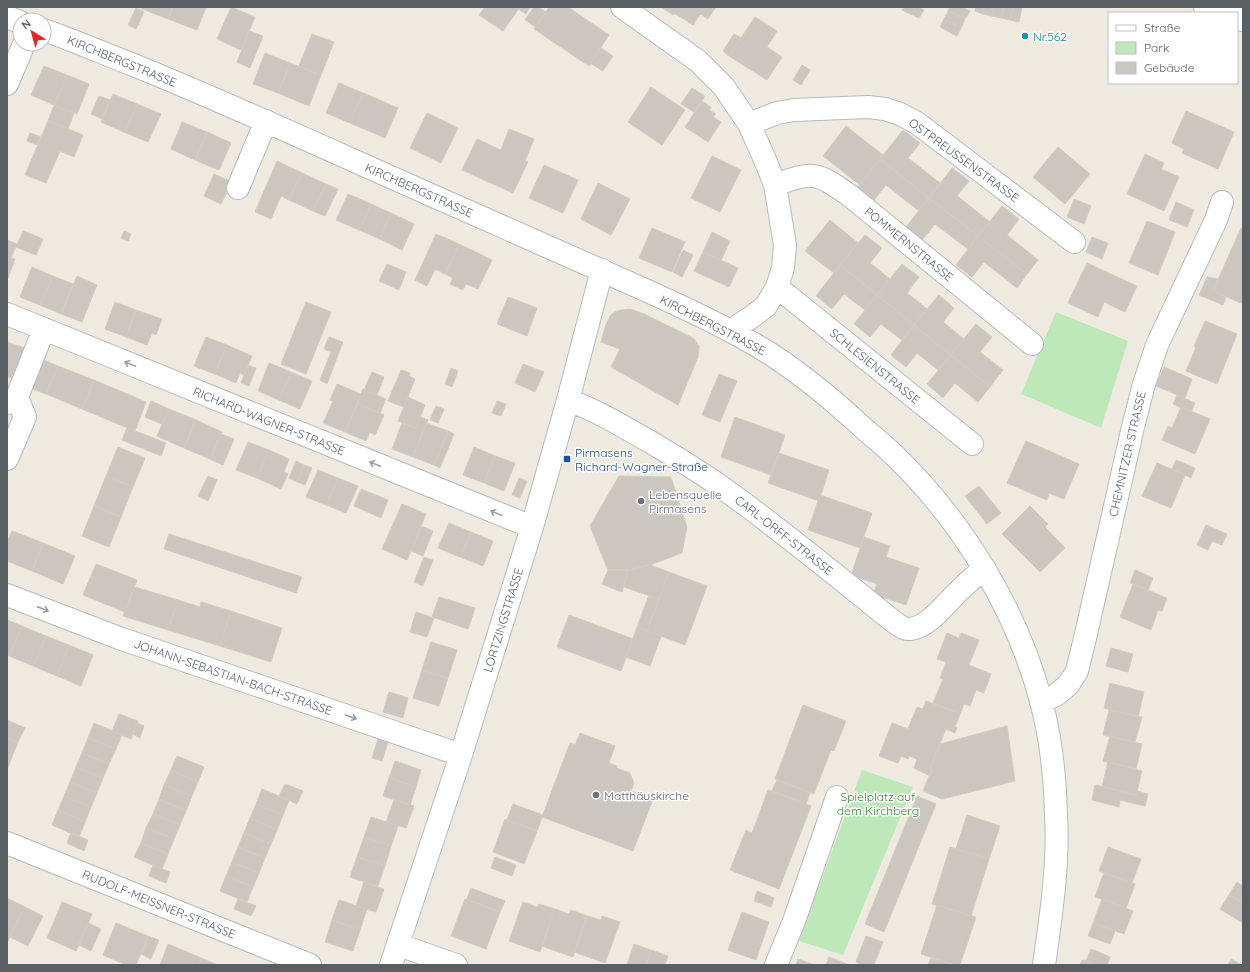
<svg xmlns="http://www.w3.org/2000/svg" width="1250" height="972" font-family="Quicksand,sans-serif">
	<rect width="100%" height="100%" fill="#eeeae0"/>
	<path fill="#bfe8ba" d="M1056 312 1128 341 1101 428 1021 394Z
		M862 770 913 787 843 955 799 941Z"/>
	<path fill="#cbc7c0" stroke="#d3cbbe" d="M143 7H173L168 19 142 9Z
		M173 7H206L197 30 168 19Z
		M231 7 255 17 241 50 217 39Z
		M485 7H520L503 31 479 15Z
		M520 7H530L526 14 518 9Z
		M534 7H538L546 12 536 27 525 20Z
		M549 7H568L609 35 589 66 534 29Z
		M661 7H705L693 25 674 13 673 15Z
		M705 7H716L708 19 700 14Z
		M904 7H918L924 10 919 18 902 10Z
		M950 7H962L970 11 965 19 948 11Z
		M976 7H985L983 14 975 11Z
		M985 7H994L992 16 983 14Z
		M994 7H1004L1001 18 992 16Z
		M1004 7H1013L1010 20 1001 18Z
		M1013 7H1022L1019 22 1010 20Z
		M136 8 144 12 136 29 128 25Z
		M948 11 965 19 961 28 944 19Z
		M755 17 777 31 767 47 782 57 767 80 729 56Z
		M944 19 961 28 957 36 940 27Z
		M249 31 263 36 250 68 237 62Z
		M312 34 334 42 321 75 299 66Z
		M734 34 741 38 729 56 723 51Z
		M601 48 613 56 603 71 590 63Z
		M265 53 290 63 278 93 253 84Z
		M290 63 321 75 309 106 278 93Z
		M802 65 810 70 801 85 793 80Z
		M44 66 67 75 54 105 31 95Z
		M67 75 89 84 77 114 54 105Z
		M339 83 363 93 350 123 326 113Z
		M651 87 685 110 662 145 628 122Z
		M692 88 705 96 694 112 681 104Z
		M363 93 398 108 385 138 350 123Z
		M113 94 137 104 124 132 101 122Z
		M99 96 110 100 102 119 91 114Z
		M702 101 711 107 709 110 716 114 713 117 721 122 708 142 685 127Z
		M137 104 161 114 148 142 124 132Z
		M54 105 74 113 68 129 48 121Z
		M1186 111 1234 132 1218 169 1182 153 1184 149 1172 143Z
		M427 113 458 128 441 163 410 148Z
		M48 121 83 135 74 157 60 151 46 183 25 175Z
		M182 122 207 132 195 160 171 149Z
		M846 126 883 155 860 185 823 156Z
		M509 129 534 139 525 161 528 162 513 193 462 170 477 139 501 150Z
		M903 130 920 143 908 158 940 183 929 198 880 159Z
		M207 132 231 143 219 170 195 160Z
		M30 133 41 137 37 145 27 141Z
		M1058 147 1090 174 1065 204 1033 177Z
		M1145 154 1164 163 1161 169 1179 177 1164 211 1127 194Z
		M712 156 741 170 720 212 691 198Z
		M880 159 929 198 919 211 886 185 874 200 858 187Z
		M277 161 302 173 289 200 281 196 271 219 255 212Z
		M544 165 578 180 563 213 529 198Z
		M952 168 969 181 957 196 990 222 978 236 929 198Z
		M302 173 326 184 313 211 289 200Z
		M214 174 232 182 221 204 204 196Z
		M598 183 630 199 611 235 581 219Z
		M326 184 338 189 325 216 313 211Z
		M348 194 371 204 359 230 336 220Z
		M929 198 978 236 968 249 935 224 923 239 906 227Z
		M1074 199 1091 206 1084 224 1067 217Z
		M1176 202 1194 210 1187 227 1169 220Z
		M371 204 391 213 380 239 359 230Z
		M1002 206 1019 219 1007 235 1038 260 1027 274 978 236Z
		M391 213 414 224 402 250 380 239Z
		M830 220 858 243 834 273 805 251Z
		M1147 221 1175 232 1158 275 1129 263Z
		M652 228 685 242 672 272 639 258Z
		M1241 228 1243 229V304L1213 291Z
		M23 231 43 239 36 255 16 247Z
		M124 231 131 234 128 241 121 238Z
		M712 232 730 241 721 260 703 252Z
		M436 234 459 244 445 274 435 269 427 286 415 280Z
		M865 235 882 248 870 263 890 279 877 295 840 265Z
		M978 236 1027 274 1017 288 984 262 972 277 956 265Z
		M1092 237 1108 243 1102 259 1086 252Z
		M7 240 17 244 11 258 15 259 8 278Z
		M459 244 492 260 478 289 466 284 463 290 450 284 453 278 445 274Z
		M683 250 693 255 682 277 673 272Z
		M703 252 738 268 729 287 694 271Z
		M1087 263 1137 286 1125 312 1104 302 1098 317 1068 303Z
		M387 264 406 272 399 290 379 281Z
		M902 264 919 277 907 293 927 309 914 325 877 295Z
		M840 265 877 295 865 310 844 294 832 309 816 296Z
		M32 267 53 276 40 305 20 297Z
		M53 276 73 284 61 314 40 305Z
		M77 276 97 285 82 322 61 314Z
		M1207 277 1219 279 1213 291 1226 297 1223 305 1199 295Z
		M877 295 914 325 902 340 881 324 870 337 854 324Z
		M939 295 954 308 943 322 964 339 951 355 914 325Z
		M508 297 537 308 527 336 497 324Z
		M115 302 136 310 126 337 105 329Z
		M306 302 331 312 306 374 281 364Z
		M630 309 644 314 691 337 695 340 699 346 698 357 678 405 611 367 620 349 601 342 606 324 611 315 615 312 621 310Z
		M136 310 162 319 156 335 152 333 147 345 126 337Z
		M1205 321 1237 334 1217 384 1186 371 1196 347 1194 346Z
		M976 324 992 337 980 352 1003 370 990 387 951 355Z
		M914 325 951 355 938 370 917 353 906 367 891 355Z
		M206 337 227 345 215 374 194 366Z
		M329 337 343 342 327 384 320 380 331 352 324 349Z
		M7 342 24 348 12 378 7 376Z
		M227 345 252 356 244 375 240 373 236 383 215 374Z
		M951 355 990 387 978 402 955 383 943 398 927 384Z
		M44 360 58 366 46 394 32 389Z
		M269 363 291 372 279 400 258 391Z
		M523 364 544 372 535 392 515 383Z
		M248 365 256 368 249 386 241 383Z
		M58 366 94 380 82 409 46 394Z
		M1164 367 1192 379 1185 398 1156 386Z
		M451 368 458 371 452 387 445 384Z
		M401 370 410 373 409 376 415 379 404 407 388 401Z
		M291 372 312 381 300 409 279 400Z
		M372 372 384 377 377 395 364 390Z
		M719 374 737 381 720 422 702 415Z
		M94 380 146 402 135 431 82 409Z
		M337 384 361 394 345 432 323 423 333 401 330 400Z
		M363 389 386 399 380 413 357 404Z
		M1177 395 1195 403 1191 412 1173 404Z
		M408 397 425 405 416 428 398 421Z
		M151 401 169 409 162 424 145 417Z
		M497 401 506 404 501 416 492 413Z
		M357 404 384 415 375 435 370 432 366 441 345 432Z
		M436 406 444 409 438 423 430 420Z
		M1181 407 1210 419 1195 454 1162 440 1168 426 1172 428Z
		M169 409 196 420 184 448 157 436Z
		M420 417 428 420 413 457 392 449 402 423 416 428Z
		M735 417 785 435 771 475 721 457Z
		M196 420 222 432 210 459 184 448Z
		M426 423 448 431 434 465 413 457Z
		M127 428 166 443 161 456 122 440Z
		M448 431 454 434 440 468 434 465Z
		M221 434 234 439 223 465 210 459Z
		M1026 441 1079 464 1064 499 1049 493 1047 500 1007 483Z
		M248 442 269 450 257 478 236 470Z
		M118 447 145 458 133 487 106 476Z
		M474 447 495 456 484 483 463 475Z
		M269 450 289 459 284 472 288 474 281 489 257 478Z
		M779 453 829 470 819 501 768 483Z
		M495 456 515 463 504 491 484 483Z
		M1176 460 1195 468 1191 478 1172 469Z
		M296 461 304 465 297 482 289 478Z
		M1157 463 1185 475 1171 508 1142 496Z
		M304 465 312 468 305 485 297 482Z
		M318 470 338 478 326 505 306 497Z
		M106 476 133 487 121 517 94 506Z
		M208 476 217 480 208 501 198 496Z
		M619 476 671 477 687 527 682 553 650 565 628 570H608L590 526Z
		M338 478 358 486 346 513 326 505Z
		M519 478 527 481 520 498 512 495Z
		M979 486 1001 513 987 524 965 496Z
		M361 489 388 500 381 518 354 506Z
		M820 495 872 513 860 548 808 530Z
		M402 504 426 514 407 560 382 549Z
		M94 506 121 517 109 547 82 536Z
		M1030 506 1048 524 1045 527 1065 548 1040 572 1002 534Z
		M449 523 471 532 460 557 438 548Z
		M1206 525 1227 534 1222 545 1212 541 1208 550 1197 545Z
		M421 526 433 531 423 556 411 551Z
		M12 531 43 543 32 571 7 561V542Z
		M471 532 493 541 483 566 460 557Z
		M169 534 302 577 296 593 164 549Z
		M864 537 890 546 886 557 919 568 906 605 873 594 877 584 851 575Z
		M43 543 75 556 63 584 32 571Z
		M424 557 433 560 423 586 414 582Z
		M96 564 137 580 125 612 83 595Z
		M650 565 669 572 659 599 624 587 628 570Z
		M608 570H628L622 592 602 584Z
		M1135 570 1153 578 1148 590 1130 583Z
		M669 572 707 586 685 645 647 631Z
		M1133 584 1167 598 1162 611 1158 610 1151 630 1120 617Z
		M135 587 178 600 168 630 123 616Z
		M649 595 659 599 647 631 637 627Z
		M439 597 475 608 468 629 432 617Z
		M178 600 200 607 201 602 231 611 220 646 168 630Z
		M231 611 282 628 271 662 220 646Z
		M416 612 434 618 427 637 410 632Z
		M569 615 633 639 621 671 557 647Z
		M7 620 22 626 9 656 7 655Z
		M22 626 46 636 33 666 9 656Z
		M637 627 661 636 650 666 626 657Z
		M947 633 959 638 961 633 979 640 969 665 991 674 984 693 976 690 970 706 964 704 960 714 933 703 943 679 940 678 946 662 937 659Z
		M46 636 69 645 57 676 33 666Z
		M431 642 457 650 448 678 422 670Z
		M69 645 93 655 81 686 57 676Z
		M1111 648 1133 654 1128 672 1106 666Z
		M422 670 448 678 439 706 413 698Z
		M1110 683 1144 692 1138 717 1104 708Z
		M389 692 408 698 403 718 383 712Z
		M926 701 960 714 955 727 957 728 955 733 946 729 930 768 932 769 930 776 914 768 917 759 909 756 908 759 901 756 898 763 879 756 892 723 908 729 917 707 923 709Z
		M803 705 846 721 834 751 831 750 814 794 775 779Z
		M1109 710 1142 717 1135 742 1103 735Z
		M119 714 138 721 131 739 112 731Z
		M7 720 25 728 18 742 7 738Z
		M94 723 122 735 116 749 88 738Z
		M137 723 144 726 140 738 132 734Z
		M1007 726 1015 781 942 799 923 791 932 769 930 768 940 744Z
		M580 733 615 746 609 763 617 766 616 768 630 773 634 783 631 791 653 799 633 851 542 817 570 743 575 745Z
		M1110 736 1142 744 1136 769 1103 761Z
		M7 738 18 742 12 757 7 755Z
		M88 738 116 749 109 764 82 753Z
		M378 739 388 742 382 761 372 758Z
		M82 753 109 764 103 778 76 767Z
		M7 755 12 757 7 770Z
		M177 756 204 767 198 782 171 770Z
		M395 761 421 770 416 787 389 778Z
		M1108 762 1142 771 1136 795 1102 787Z
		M76 767 103 778 97 793 70 782Z
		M171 770 198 782 192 796 164 785Z
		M389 778 416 787 410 805 383 796Z
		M777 780 810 793 806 804 772 791Z
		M70 782 97 793 91 807 64 796Z
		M285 784 303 791 297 804 279 796Z
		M164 785 192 796 186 811 159 799Z
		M1095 785 1136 795 1137 791 1148 794 1145 806 1120 800 1119 807 1092 800Z
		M262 789 289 800 283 815 256 804Z
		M768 790 811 806 779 889 730 870 746 830 752 833Z
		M64 796 91 807 85 822 58 810Z
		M917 796 936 804 884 932 865 924Z
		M159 799 186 811 180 825 153 814Z
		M394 800 414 806 406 828 386 822Z
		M256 804 283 815 277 830 250 818Z
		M513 804 543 815 537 831 507 820Z
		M58 810 85 822 79 837 52 825Z
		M153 814 180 825 174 839 146 828Z
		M967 815 1000 826 989 859 956 849Z
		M371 817 398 826 391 846 364 837Z
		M250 818 277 830 271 844 244 833Z
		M505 819 537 831 524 864 493 852Z
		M146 828 174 839 168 854 141 843Z
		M71 833 88 840 84 851 67 843Z
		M244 833 271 844 265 858 238 847Z
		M364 837 391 846 385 866 357 857Z
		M141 843 168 854 162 869 134 857Z
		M238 847 265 858 259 873 232 862Z
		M950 847 989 859 971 916 932 904Z
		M1108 847 1141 859 1132 883 1099 871Z
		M357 857 385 866 378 886 350 877Z
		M495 857 516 865 512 876 491 868Z
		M232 862 259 873 253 887 226 876Z
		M153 865 170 872 166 883 149 876Z
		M1104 873 1135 884 1126 908 1095 897Z
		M226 876 253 887 247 902 220 891Z
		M364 882 384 889 376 912 356 906Z
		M1237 882 1243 886V903L1229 895Z
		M471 888 505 901 500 912 467 899Z
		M757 891 774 898 771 907 754 901Z
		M1229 895 1243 903V923L1220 909Z
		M7 898 25 907 7 943Z
		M238 899 256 906 251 916 234 909Z
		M465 899 500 912 486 949 451 936Z
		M1102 899 1133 911 1124 934 1093 923Z
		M339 900 367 909 360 930 332 920Z
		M62 902 92 914 76 951 47 938Z
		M523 902 537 907 539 904 555 909 540 952 509 941Z
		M937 905 976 917 960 965H955L921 954Z
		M25 907 43 916 28 946 10 937Z
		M555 909 569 914 571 910 587 916 573 957 542 946Z
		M742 912 769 922 756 960 728 950Z
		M587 916 601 920 602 916 620 922 605 963 574 952Z
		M332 920 360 930 353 951 325 942Z
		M88 923 101 929 91 951 79 945Z
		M116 923 148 936 136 965H126L103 955Z
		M1093 923 1115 931 1110 944 1088 936Z
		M148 936 159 940 151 959 141 954Z
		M866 936 883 942 874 965H863L856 962Z
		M168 944 201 958 199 965H160Z
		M634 944 651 950 646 965H627Z
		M1091 949 1110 957 1107 965H1096L1086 961Z
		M651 950 668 956 665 965H646Z
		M829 957 850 965H826Z
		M201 958 218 965H199Z
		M931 958 955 965H928Z
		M798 959 815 965H796Z
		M1231 959 1242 965H1228Z
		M1082 960 1086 961 1096 965H1080Z"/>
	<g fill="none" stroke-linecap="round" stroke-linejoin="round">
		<defs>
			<path id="minor" d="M622 7 698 61 724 87 749 124 766 162 775 185 785 245 783 268 777 287 766 306 753 316 730 331
				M1205 7 1223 13
				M7 17 20 22
				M1237 18 1243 20
				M44 30C75 41 105 54 136 66 244 110 349 159 456 206 518 234 581 261 643 289 687 309 731 329 772 355 804 376 833 400 861 426 872 436 884 445 895 456 963 522 1017 610 1041 701 1051 738 1055 776 1056 814 1059 865 1051 915 1044 965
				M7 84 24 44
				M749 124 777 113 794 110 868 107 885 109 900 114 917 123 1074 242
				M775 185C814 171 816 172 849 195L1032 344
				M238 188 266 121
				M777 287 972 444
				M7 314 532 527
				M568 400C598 411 624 427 652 443 679 459 706 475 731 494 785 533 837 576 889 618 895 622 903 630 910 629 930 627 947 601 961 589 968 582 976 575 985 569
				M7 403 17 397 44 329
				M7 459 25 417 17 397
				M7 595 119 638 461 755
				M1041 702 1056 695 1068 685 1077 671 1086 634 1133 427 1144 384 1157 345 1216 220 1222 202
				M7 843 310 965
				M399 945 456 965
				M391 965 461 755 532 527 568 400 602 270
				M776 965 794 921 837 797"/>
		</defs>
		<use href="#minor" stroke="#b6babf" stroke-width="24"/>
		<use href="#minor" stroke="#fff" stroke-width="22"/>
	</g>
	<defs><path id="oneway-shaft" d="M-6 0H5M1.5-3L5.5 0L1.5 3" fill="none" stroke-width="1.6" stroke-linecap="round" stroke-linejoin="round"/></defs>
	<g stroke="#9b9fa1">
		<use href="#oneway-shaft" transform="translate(130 364) rotate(-158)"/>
		<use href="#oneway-shaft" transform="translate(375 464) rotate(-158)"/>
		<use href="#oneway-shaft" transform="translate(496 513) rotate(-158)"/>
		<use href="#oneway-shaft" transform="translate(43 609) rotate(21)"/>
		<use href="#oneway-shaft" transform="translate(351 717) rotate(19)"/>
	</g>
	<circle fill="#0f9aa8" stroke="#fff" stroke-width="1.5" cx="1025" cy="36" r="4"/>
	<rect fill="#1a4fb4" stroke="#fff" stroke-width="1.5" x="563" y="455" width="8" height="8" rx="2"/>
	<g fill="#6b7280" stroke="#fff" stroke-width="1.5">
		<circle cx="641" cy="501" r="4"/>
		<circle cx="596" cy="795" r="4"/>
	</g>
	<g text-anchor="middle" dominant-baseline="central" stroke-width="3" stroke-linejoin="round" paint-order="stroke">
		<g font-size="12" fill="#0d838f" stroke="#fff" text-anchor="start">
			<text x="1033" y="36">Nr.562</text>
		</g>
		<g font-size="12" fill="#595f63" stroke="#fff">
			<text transform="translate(122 61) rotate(22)">KIRCHBERGSTRASSE</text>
			<text transform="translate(964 160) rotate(36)">OSTPREUSSENSTRASSE</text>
			<text transform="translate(419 190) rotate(24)">KIRCHBERGSTRASSE</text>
			<text transform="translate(909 244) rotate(39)">POMMERNSTRASSE</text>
			<text transform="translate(713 325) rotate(27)">KIRCHBERGSTRASSE</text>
			<text transform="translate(875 366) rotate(39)">SCHLESIENSTRASSE</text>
			<text transform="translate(269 421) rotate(22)">RICHARD-WAGNER-STRASSE</text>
			<text transform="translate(1127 454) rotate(-77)">CHEMNITZER STRASSE</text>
			<text transform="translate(784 535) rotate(38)">CARL-ORFF-STRASSE</text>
			<text transform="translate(503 620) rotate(-73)">LORTZINGSTRASSE</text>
			<text transform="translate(233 677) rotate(19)">JOHANN-SEBASTIAN-BACH-STRASSE</text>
			<text transform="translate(159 904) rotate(22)">RUDOLF-MEISSNER-STRASSE</text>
		</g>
		<g font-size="12" fill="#164399" stroke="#fff" text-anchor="start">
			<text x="575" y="452">Pirmasens<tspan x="575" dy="14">Richard-Wagner-Straße</tspan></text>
		</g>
		<g font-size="12" fill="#5b616d" stroke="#fff" text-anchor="start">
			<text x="649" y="494">Lebensquelle<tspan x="649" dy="14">Pirmasens</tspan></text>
			<text x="604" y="795">Matthäuskirche</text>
		</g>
		<g font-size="12" fill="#31872e" stroke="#fff">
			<text x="878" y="796">Spielplatz auf<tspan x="878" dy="14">dem Kirchberg</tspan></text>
		</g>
	</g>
	<rect width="1250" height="972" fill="none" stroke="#595f63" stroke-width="16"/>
	<rect x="1108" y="12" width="130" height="72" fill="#ffffff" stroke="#bdbfc1"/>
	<rect x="1116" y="25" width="20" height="6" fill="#ffffff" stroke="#bdbfc1"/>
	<text x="1144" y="32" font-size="12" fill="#595f63">Straße</text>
	<rect x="1116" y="42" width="20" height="12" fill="#bfe8ba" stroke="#bdbfc1"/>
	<text x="1144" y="52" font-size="12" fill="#595f63">Park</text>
	<rect x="1116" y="62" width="20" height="12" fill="#cbc7c0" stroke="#bdbfc1"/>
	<text x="1144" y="72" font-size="12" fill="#595f63">Gebäude</text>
	<g transform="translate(32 32) rotate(323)"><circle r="19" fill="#ffffff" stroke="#bdbfc1"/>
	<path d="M0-3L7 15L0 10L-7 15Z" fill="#f81d21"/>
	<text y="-6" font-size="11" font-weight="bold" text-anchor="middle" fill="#595f63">N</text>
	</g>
</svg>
